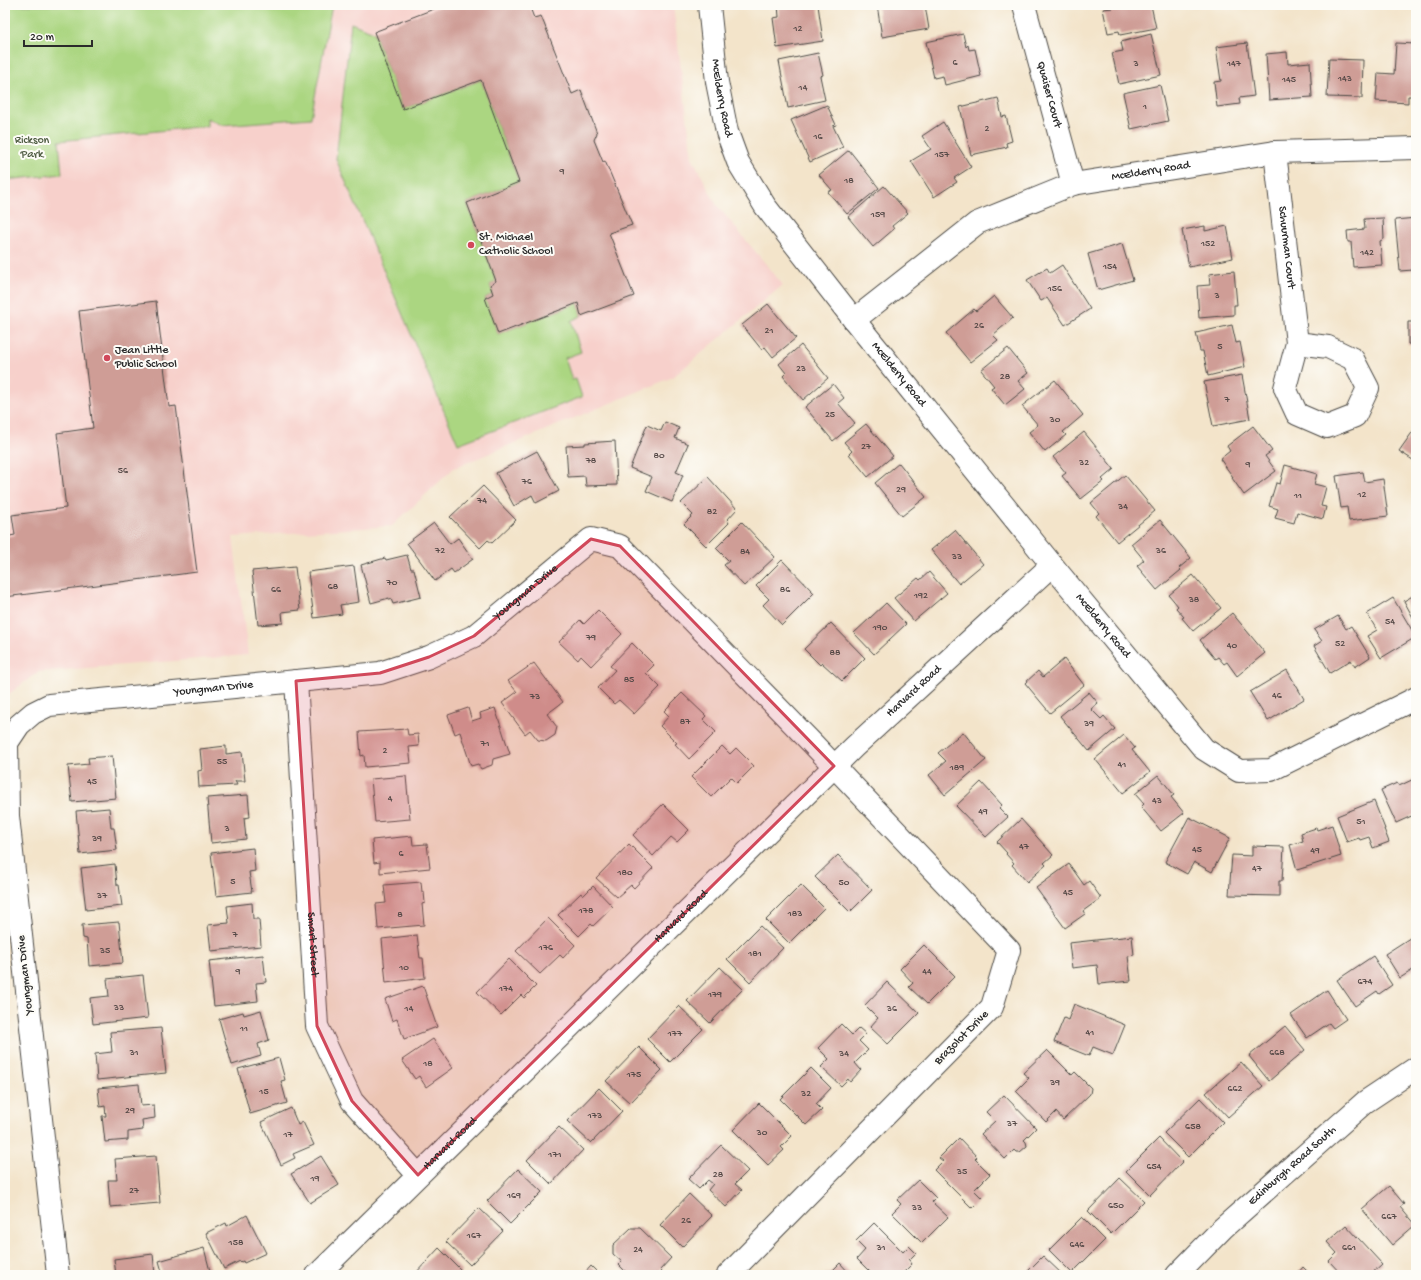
<svg xmlns="http://www.w3.org/2000/svg" width="1421" height="1280" font-family="'Gochi Hand',sans-serif">
	<rect width="100%" height="100%" fill="#fdfcf7"/>
	<filter id="ink" filterUnits="userSpaceOnUse"><feTurbulence type="fractalNoise" baseFrequency=".025" numOctaves="2"/><feDisplacementMap in="SourceGraphic" scale="8" xChannelSelector="R" yChannelSelector="G"/><feConvolveMatrix kernelMatrix="1 2 1 2 8 2 1 2 1" color-interpolation-filters="sRGB"/></filter>
	<filter id="wash" filterUnits="userSpaceOnUse"><feTurbulence type="fractalNoise" baseFrequency=".012" numOctaves="4" result="noise"/><feDisplacementMap in="SourceGraphic" scale="16" xChannelSelector="R" yChannelSelector="G"/><feGaussianBlur stdDeviation="0.9" result="paint"/><feColorMatrix in="noise" values="0 0 0 0 0 0 0 0 0 0 0 0 0 0 0 0 0 1.4 0 .05"/><feComposite in="paint" operator="in"/></filter>
	<g filter="url(#wash)">
		<rect width="100%" height="100%" fill="#f3e4ca"/>
		<path fill="#f7d0cb" d="M45 5H673L692 157 716 204 783 285 673 377 454 468 392 526 233 537 248 655 38 672 5 697V180Z"/>
		<path fill="#abd681" stroke="#6b8056" d="M5 5H332L311 118 222 125 207 118V126L59 141 62 174 5 180Z
			M351 23 374 32 403 109 481 80 519 182 467 203 496 281 490 285 493 294 485 298 498 334 578 303 581 316 571 321 581 352 565 358 572 380 576 379 582 397 458 444 336 159Z"/>
		<g id="blocks">
			<path fill="#cf9d96" d="M444 5H529L534 18 541 16 572 94 581 90 597 133 594 140 603 162 605 161 632 225 609 233 634 296 581 316 578 303 498 334 485 298 493 294 490 285 496 281 467 203 519 182 481 80 403 109 374 32Z
				M778 5H818L823 41 777 48 773 18 779 17Z
				M877 5H925L929 29 882 37Z
				M1112 5H1151L1156 28 1120 35 1119 31 1108 33 1103 9 1113 8Z
				M963 34 966 47 968 45 969 50 975 49 981 76 945 85 943 76 934 78 926 42Z
				M1151 34 1161 75 1119 84 1112 53 1123 51 1121 42Z
				M1247 43 1254 96 1239 98 1240 104 1217 107 1214 82 1221 81 1216 47Z
				M1396 43 1416 44V96H1408V103L1376 101 1378 73 1394 74Z
				M1287 52 1288 64 1310 62 1312 97 1269 100 1266 54Z
				M818 53 823 75 820 76 825 100 788 108 779 61Z
				M1329 59 1363 60 1362 98 1327 97Z
				M1160 85 1168 121 1131 129 1123 93Z
				M998 98 1002 117 1006 116 1012 141 1006 143 1007 147 971 155 960 107Z
				M827 105 836 125 833 126 843 147 810 162 791 120Z
				M943 122 971 167 954 178 957 182 934 197 911 161 931 149 922 136Z
				M849 150 879 188 847 214 828 192 832 190 819 175Z
				M884 186 908 213 892 226 894 229 873 247 848 217Z
				M1383 218 1384 239 1380 241 1382 265 1353 267 1351 242H1348L1347 231 1365 229 1364 219Z
				M1416 218V275H1414L1413 270 1400 271 1395 220Z
				M1205 226V231L1227 226 1233 258 1189 267 1182 230Z
				M1122 244 1133 280 1098 290 1088 254Z
				M1062 265 1090 309 1065 325 1047 298 1041 301 1027 280 1047 268 1050 273Z
				M1234 271 1237 305H1234V315L1199 318 1197 286 1210 285 1209 274Z
				M994 296 1013 318 993 335 998 340 970 362 946 333 974 309 976 311Z
				M156 301 169 407 176 406 197 572 5 597V537L15 535 12 515 66 508 57 433 93 428 79 311Z
				M768 304 796 338 773 357 765 347 762 350 742 325Z
				M1408 322H1416V344H1408Z
				M1232 325 1236 343 1240 342 1245 367 1208 376 1203 351H1200L1196 333Z
				M801 345 828 378 803 400 783 376 786 373 779 364Z
				M1008 348 1028 373 1018 381 1025 389 1005 405 991 388 994 386 981 370Z
				M1242 375 1250 419 1213 426 1204 382Z
				M1055 380 1083 415 1063 432 1066 435 1045 452 1029 432 1038 425 1022 406Z
				M833 384 844 398 838 403 855 423 833 441 805 407Z
				M665 422 679 428 675 438 688 444 676 472 683 475 672 502 646 491 652 477 630 468 647 425 661 431Z
				M866 424 893 456 868 477 849 454 852 451 844 442Z
				M1253 426 1272 451 1265 456 1276 471 1244 495 1232 478 1233 477 1220 459 1230 451 1227 446Z
				M1416 427V462L1399 451Z
				M1084 432 1114 469 1102 479 1104 481 1081 499 1062 476 1066 473 1053 457Z
				M615 441 617 485 586 486 585 476 568 477 566 446 585 445V443Z
				M537 451 559 491 536 503 532 495 514 506 496 473Z
				M899 463 926 497 902 516 875 483Z
				M1285 465 1317 474 1314 484 1326 487 1321 506 1326 507 1323 519 1297 512 1294 523 1275 518 1278 509 1269 506 1276 483 1280 484Z
				M1363 472 1365 482 1383 479 1388 516 1349 521 1347 507 1341 508 1336 476Z
				M1125 475 1155 511 1117 542 1096 516 1099 513 1091 503Z
				M708 477 737 509 727 520 729 523 706 546 684 524 693 515 681 503Z
				M483 486 516 520 492 543 488 540 480 548 450 517Z
				M1160 520 1191 558 1179 568 1181 570 1157 590 1137 566 1144 560 1131 544Z
				M742 522 775 557 744 586 724 565 729 561 716 548Z
				M434 523 450 544 458 538 473 559 454 573 451 569 435 581 407 543Z
				M955 530 983 564 959 584 931 550Z
				M407 555 411 569H414L421 597 393 604 391 599 389 600V598L371 603 361 565 385 558 386 560Z
				M782 560 814 593 782 625 763 605 769 599 756 586Z
				M354 566 359 602 340 605 342 614 314 618 308 572Z
				M295 567 300 610 282 612 283 623 258 625 252 571Z
				M929 572 947 593 914 621 894 598 918 578 920 580Z
				M1193 575 1221 608 1193 631 1182 618 1184 617 1176 608 1178 606 1169 595Z
				M1416 594V623L1404 601Z
				M1393 598 1416 637 1381 658 1367 636 1377 630 1367 614Z
				M886 603 906 624 874 654 854 633Z
				M598 610 622 634 591 666 581 656 578 660 559 642 580 620 584 624Z
				M1232 613 1265 653 1237 676 1227 662 1224 664 1218 657 1215 659 1200 640Z
				M1338 616 1346 629 1351 626 1370 657 1355 667 1351 660 1330 673 1314 646 1322 641 1314 630Z
				M831 623 865 658 842 681 822 663 820 665 804 649Z
				M632 643 654 665 646 673 660 687 634 714 619 700 614 704 598 688 615 670 610 666Z
				M1064 659 1084 685 1050 713 1025 683 1038 671 1043 677Z
				M534 663 563 702 547 714 557 727 555 735 546 741 538 740 530 730 525 734 502 703 517 692 508 681Z
				M1287 670 1304 699 1268 721 1250 692Z
				M1089 692 1098 703 1091 709 1101 719 1104 716 1115 729 1089 751 1060 716Z
				M682 693 706 716 703 719 716 732 689 759 675 744 677 743 660 726 669 716 664 711Z
				M468 708 472 721 481 718 480 713 495 708 510 754 493 759 492 765 481 769 478 764 471 766 460 732 455 734 448 715Z
				M407 729 408 735 418 734 419 746 409 747 411 763 365 767 364 755 361 756 359 732Z
				M963 732 986 760 945 795 929 775 946 761 938 753Z
				M1124 735 1135 748 1132 750 1150 772 1123 793 1095 759Z
				M226 746V754L242 752 245 781H235L237 785 199 787 198 771 202 770 200 749Z
				M722 746 730 754 736 748 754 766 737 783 731 777 711 797 691 777Z
				M112 756 116 798 72 802 68 766 89 764 88 758Z
				M1158 775 1174 795 1171 797 1184 813 1161 831 1141 807 1144 804 1135 794Z
				M406 776 410 819 375 822 371 779Z
				M1416 778V814L1396 823 1381 790 1397 783 1399 786Z
				M981 782 1002 805 999 808 1008 817 986 837 956 806Z
				M248 795 250 817 244 818 246 839 211 843 207 798Z
				M1374 801 1385 829H1384L1389 842 1373 848 1369 837 1360 840 1359 838 1347 842 1337 816Z
				M663 804 689 830 677 842 671 837 653 856 633 835Z
				M109 808 111 828H114L117 850 80 854 76 811Z
				M1189 817 1230 838 1212 872 1194 862 1187 874 1165 862Z
				M1021 819 1053 855 1044 863 1046 865 1027 882 1012 865 1014 863 1006 854 1007 853 997 842Z
				M1332 825 1341 856 1297 870 1290 845 1303 841 1301 833 1316 828 1317 830Z
				M412 836 413 845 427 844 430 868 380 873V862L374 863 372 840Z
				M629 844 653 868 634 888 631 885 617 897 596 878Z
				M1252 846 1284 847 1282 881H1279V896L1229 895 1232 855 1252 856Z
				M253 848 255 871 249 872 252 892 216 896 211 853Z
				M838 855 872 890 850 912 815 877Z
				M115 864 117 885H119L122 906 86 910 81 868Z
				M1069 864 1084 885 1089 881 1101 898 1083 911 1085 914 1065 928 1036 888Z
				M421 882 422 892H424L425 903 422 904 424 925 378 929 376 904 386 903 384 885Z
				M801 885 824 908 789 943 766 920Z
				M593 886 613 907 593 926 591 924 579 936 558 915 581 893 583 896Z
				M252 903 253 919H259L261 946 211 951 208 925 229 923 227 906Z
				M548 918 575 945 563 958 560 955 540 974 516 951Z
				M119 922 123 963 89 966 87 939 83 938 82 925Z
				M760 926 783 948 750 982 727 959Z
				M1416 934V968L1400 978 1385 954Z
				M417 935 420 958H423L425 978 386 983 382 939Z
				M1132 936 1134 955 1128 956 1131 981 1099 984 1097 965 1072 968 1069 943Z
				M924 945 955 976 927 1004 909 987 913 983 900 969Z
				M263 955 266 982 256 983 258 1001 214 1006 209 961Z
				M1373 956 1392 985 1379 994 1377 991 1355 1006 1337 980Z
				M509 959 536 986 524 998 521 995 501 1015 477 992Z
				M720 967 743 989 710 1023 687 1001Z
				M143 975 148 1018 93 1024 90 998 109 996 107 979Z
				M887 982 919 1013 888 1044 870 1027 878 1018 865 1005Z
				M423 986 437 1027 404 1039 397 1019 392 1021 385 999Z
				M1327 990 1346 1019 1333 1028 1329 1023 1307 1038 1291 1015Z
				M1074 1004 1125 1025 1113 1055 1093 1047 1089 1056 1054 1042 1064 1018 1068 1020Z
				M679 1006 703 1029 670 1062 647 1039Z
				M261 1010 269 1040 258 1044 261 1056 232 1065 219 1019 243 1012 244 1015Z
				M841 1024 852 1035 859 1028 866 1034 859 1041 868 1050 855 1063 861 1070 850 1082 848 1079 841 1086 821 1067 829 1059 818 1048Z
				M1285 1026 1305 1050 1269 1081 1249 1056Z
				M161 1028 166 1073 97 1080 95 1054 112 1052 110 1032Z
				M433 1039 453 1068 426 1087 419 1076 415 1079 402 1060Z
				M639 1047 662 1070 630 1103 606 1081Z
				M1047 1050 1072 1075 1075 1072 1091 1088 1090 1094 1063 1120 1056 1112 1046 1122 1016 1091 1029 1078 1023 1073Z
				M279 1058 285 1080 281 1081 287 1103 250 1114 238 1069Z
				M1241 1062 1263 1086 1228 1117 1206 1093Z
				M811 1068 831 1088 816 1104 822 1110 806 1125 780 1099Z
				M139 1084 141 1106 154 1105 155 1118 142 1120 143 1130 128 1132V1140L105 1142 102 1116H106L105 1106 100 1107 98 1088Z
				M599 1088 622 1111 591 1143 567 1121Z
				M1004 1095 1036 1128 1024 1140 1026 1142 1027 1146 1020 1152H1016L1014 1150 1005 1159 981 1134 995 1121 986 1112Z
				M1200 1098 1223 1122 1188 1157 1164 1133Z
				M759 1103 792 1136 781 1147 784 1150 768 1165 733 1130Z
				M291 1108 298 1125 303 1122 314 1145 293 1154 295 1158 281 1165 261 1122Z
				M559 1127 583 1150 551 1184 527 1160Z
				M959 1138 977 1157 975 1159 990 1174 974 1190 982 1198 972 1208 934 1170 943 1161 939 1158Z
				M1159 1138 1182 1162 1150 1195 1126 1171Z
				M721 1145 748 1171 735 1184 742 1190 726 1207 708 1190 713 1184 708 1180 699 1189 688 1179Z
				M156 1156 160 1203 110 1207 108 1180H117L115 1159Z
				M321 1156 339 1185 310 1203 291 1174Z
				M518 1169 542 1192 510 1224 487 1201Z
				M1120 1178 1144 1201 1111 1234 1088 1211Z
				M918 1180 936 1198 932 1202 948 1217 922 1243 892 1213 901 1204 897 1200Z
				M1389 1186 1404 1204 1400 1207 1415 1225 1392 1245 1362 1209Z
				M689 1194 712 1216 682 1247 660 1225Z
				M479 1208 503 1231 470 1265 446 1242Z
				M247 1215 266 1253 244 1263 243 1261 241 1262 240 1261 224 1269 206 1233 226 1223 227 1226Z
				M1082 1217 1105 1240 1072 1273 1049 1250Z
				M874 1223 903 1252 909 1246 916 1253 909 1260 912 1264 901 1275H873L857 1259 865 1250 856 1241Z
				M1346 1225 1382 1264 1370 1275H1342L1329 1261 1337 1253 1327 1242Z
				M631 1228H640L671 1258 660 1270 662 1272 660 1275H629L619 1265 622 1262 613 1254V1245Z
				M204 1248 211 1275H163L159 1261Z
				M439 1248 462 1271 458 1275H414Z
				M153 1254 155 1275H116L114 1259Z
				M1043 1256 1063 1275H1024Z
				M840 1263 851 1275H825L827 1273 828 1275Z
				M591 1266 600 1275 603 1272 606 1275H583Z
				M1303 1267 1311 1275H1296Z"/>
		</g>
	</g>
	<g filter="url(#ink)">
		<use href="#blocks" fill-opacity="0" stroke="#494743" stroke-width="1"/>
		<g fill="none" stroke-linecap="round" stroke-linejoin="round">
			<defs>
				<g id="street">
					<path id="s1" d="M709 5 717 82 727 132 738 162 765 206 854 320 1052 565 1204 749 1239 771 1271 770 1416 698"/>
					<path id="s2" d="M1024 5 1073 184"/>
					<path id="s3" d="M1275 152 1297 343 1285 388 1297 414 1327 427 1355 416 1368 388 1353 359 1328 347 1297 343"/>
					<path id="s4" d="M854 320 977 223 1073 184 1275 152 1416 148"/>
					<path id="s5" d="M296 681 317 1026 352 1101 418 1175"/>
					<path id="s6" d="M58 1275 8 816 7 743 19 725 33 713 49 705 380 673 429 657 474 636 591 539 620 546 813 744 1009 950 992 1007 728 1275"/>
					<path id="s7" d="M317 1275 854 747 1052 565"/>
				</g>
				<g id="secondary">
					<path id="s8" d="M1177 1275 1223 1228 1365 1102 1416 1068"/>
				</g>
			</defs>
			<use href="#street" stroke="#494743" stroke-width="24"/>
			<use href="#secondary" stroke="#494743" stroke-width="24"/>
			<use href="#street" stroke="#fff" stroke-width="22"/>
			<use href="#secondary" stroke="#fff" stroke-width="22"/>
		</g>
	</g>
	<path fill="#d1495b" fill-opacity="0.2" stroke="#d1495b" stroke-width="3" stroke-linejoin="round" d="M591 539 620 546 834 766 418 1175 352 1101 317 1026 296 681 380 673 429 657 474 636Z"/>
	<g fill="#d1495b" stroke="#fdfcf7" stroke-width="1.5">
		<circle cx="471" cy="245" r="4"/>
		<circle cx="107" cy="358" r="4"/>
	</g>
	<g text-anchor="middle" dominant-baseline="central" stroke-width="4" stroke-linejoin="round" paint-order="stroke">
		<g font-size="10" fill="#544846">
			<text x="798" y="29">12</text>
			<text x="955" y="63">6</text>
			<text x="1136" y="64">3</text>
			<text x="1234" y="64">147</text>
			<text x="1345" y="79">143</text>
			<text x="1289" y="80">145</text>
			<text x="803" y="88">14</text>
			<text x="1145" y="107">1</text>
			<text x="987" y="129">2</text>
			<text x="818" y="137">16</text>
			<text x="942" y="155">157</text>
			<text x="562" y="172">9</text>
			<text x="849" y="181">18</text>
			<text x="878" y="215">159</text>
			<text x="1208" y="244">152</text>
			<text x="1367" y="253">142</text>
			<text x="1110" y="267">154</text>
			<text x="1055" y="289">156</text>
			<text x="1217" y="296">3</text>
			<text x="979" y="326">26</text>
			<text x="769" y="331">21</text>
			<text x="1220" y="347">5</text>
			<text x="801" y="369">23</text>
			<text x="1005" y="377">28</text>
			<text x="1227" y="400">7</text>
			<text x="830" y="415">25</text>
			<text x="1055" y="420">30</text>
			<text x="866" y="447">27</text>
			<text x="659" y="456">80</text>
			<text x="591" y="461">78</text>
			<text x="1084" y="463">32</text>
			<text x="1248" y="465">9</text>
			<text x="123" y="471">56</text>
			<text x="527" y="482">76</text>
			<text x="901" y="490">29</text>
			<text x="1362" y="495">12</text>
			<text x="1298" y="496">11</text>
			<text x="482" y="501">74</text>
			<text x="1123" y="507">34</text>
			<text x="712" y="512">82</text>
			<text x="440" y="551">72</text>
			<text x="1161" y="551">36</text>
			<text x="745" y="552">84</text>
			<text x="957" y="557">33</text>
			<text x="392" y="583">70</text>
			<text x="333" y="587">68</text>
			<text x="276" y="590">66</text>
			<text x="785" y="590">86</text>
			<text x="921" y="596">192</text>
			<text x="1194" y="600">38</text>
			<text x="1390" y="622">54</text>
			<text x="880" y="628">190</text>
			<text x="591" y="638">79</text>
			<text x="1340" y="644">52</text>
			<text x="1232" y="646">40</text>
			<text x="835" y="653">88</text>
			<text x="629" y="680">85</text>
			<text x="1277" y="696">46</text>
			<text x="535" y="697">73</text>
			<text x="685" y="722">87</text>
			<text x="1089" y="724">39</text>
			<text x="485" y="744">71</text>
			<text x="385" y="751">2</text>
			<text x="222" y="762">55</text>
			<text x="1122" y="765">41</text>
			<text x="957" y="768">189</text>
			<text x="92" y="782">45</text>
			<text x="390" y="799">4</text>
			<text x="1157" y="801">43</text>
			<text x="983" y="812">49</text>
			<text x="1361" y="822">51</text>
			<text x="227" y="829">3</text>
			<text x="97" y="839">39</text>
			<text x="1024" y="847">47</text>
			<text x="1197" y="850">45</text>
			<text x="1315" y="851">49</text>
			<text x="401" y="854">6</text>
			<text x="1257" y="869">47</text>
			<text x="625" y="873">180</text>
			<text x="233" y="882">5</text>
			<text x="844" y="883">50</text>
			<text x="1068" y="893">45</text>
			<text x="102" y="896">37</text>
			<text x="586" y="911">178</text>
			<text x="795" y="914">183</text>
			<text x="400" y="915">8</text>
			<text x="235" y="935">7</text>
			<text x="546" y="948">176</text>
			<text x="105" y="951">35</text>
			<text x="755" y="954">181</text>
			<text x="404" y="968">10</text>
			<text x="238" y="972">9</text>
			<text x="927" y="972">44</text>
			<text x="1365" y="982">674</text>
			<text x="506" y="989">174</text>
			<text x="715" y="995">179</text>
			<text x="119" y="1008">33</text>
			<text x="409" y="1009">14</text>
			<text x="892" y="1009">36</text>
			<text x="244" y="1029">11</text>
			<text x="1090" y="1033">41</text>
			<text x="675" y="1034">177</text>
			<text x="134" y="1053">31</text>
			<text x="1277" y="1053">668</text>
			<text x="844" y="1054">34</text>
			<text x="428" y="1064">18</text>
			<text x="634" y="1075">175</text>
			<text x="1055" y="1083">39</text>
			<text x="1235" y="1089">662</text>
			<text x="264" y="1092">15</text>
			<text x="806" y="1094">32</text>
			<text x="130" y="1111">29</text>
			<text x="595" y="1116">173</text>
			<text x="1012" y="1124">37</text>
			<text x="1193" y="1127">658</text>
			<text x="762" y="1133">30</text>
			<text x="288" y="1135">17</text>
			<text x="555" y="1155">171</text>
			<text x="1154" y="1167">654</text>
			<text x="962" y="1172">35</text>
			<text x="718" y="1175">28</text>
			<text x="315" y="1179">19</text>
			<text x="134" y="1191">27</text>
			<text x="514" y="1196">169</text>
			<text x="1116" y="1206">650</text>
			<text x="917" y="1208">33</text>
			<text x="1389" y="1217">667</text>
			<text x="686" y="1221">26</text>
			<text x="474" y="1236">167</text>
			<text x="236" y="1243">158</text>
			<text x="1077" y="1245">646</text>
			<text x="881" y="1248">31</text>
			<text x="1349" y="1248">661</text>
			<text x="638" y="1250">24</text>
		</g>
		<g font-size="12" fill="#2b2b2b" stroke="#fdfcf7">
			<text stroke="none"><textPath href="#s2" startOffset="93">Quaiser Court</textPath></text>
			<text stroke="none"><textPath href="#s1" startOffset="94">McElderry Road</textPath></text>
			<text stroke="none"><textPath href="#s4" startOffset="339">McElderry Road</textPath></text>
			<text stroke="none"><textPath href="#s3" startOffset="96">Schuurman Court</textPath></text>
			<text stroke="none"><textPath href="#s1" startOffset="427">McElderry Road</textPath></text>
			<text stroke="none"><textPath href="#s6" startOffset="1094">Youngman Drive</textPath></text>
			<text stroke="none"><textPath href="#s1" startOffset="751">McElderry Road</textPath></text>
			<text stroke="none"><textPath href="#s6" startOffset="758">Youngman Drive</textPath></text>
			<text stroke="none"><textPath href="#s7" startOffset="835">Harvard Road</textPath></text>
			<text stroke="none"><textPath href="#s7" startOffset="511">Harvard Road</textPath></text>
			<text stroke="none"><textPath href="#s5" startOffset="264">Smart Street</textPath></text>
			<text transform="translate(26 975) rotate(-96)">Youngman Drive</text>
			<text transform="translate(962 1038) rotate(-45)">Brazolot Drive</text>
			<text stroke="none"><textPath href="#s7" startOffset="187">Harvard Road</textPath></text>
			<text stroke="none"><textPath href="#s8" startOffset="159">Edinburgh Road South</textPath></text>
		</g>
		<g font-size="12" fill="#515e45" stroke="#fdfcf7">
			<text x="32" y="141">Rickson<tspan x="32" dy="14">Park</tspan></text>
		</g>
		<g font-size="12" fill="#2b2b2b" stroke="#fdfcf7" text-anchor="start">
			<text x="479" y="238">St. Michael<tspan x="479" dy="14">Catholic School</tspan></text>
			<text x="115" y="351">Jean Little<tspan x="115" dy="14">Public School</tspan></text>
		</g>
	</g>
	<rect width="1421" height="1280" fill="none" stroke="#fdfcf7" stroke-width="20"/>
	<path d="M24 40v6h68v-6" fill="none" stroke="#2b2b2b" stroke-width="2"/>
	<text x="30" y="40" font-size="12" fill="#2b2b2b" stroke="#fdfcf7" stroke-width="3" paint-order="stroke">20 m</text>
</svg>
